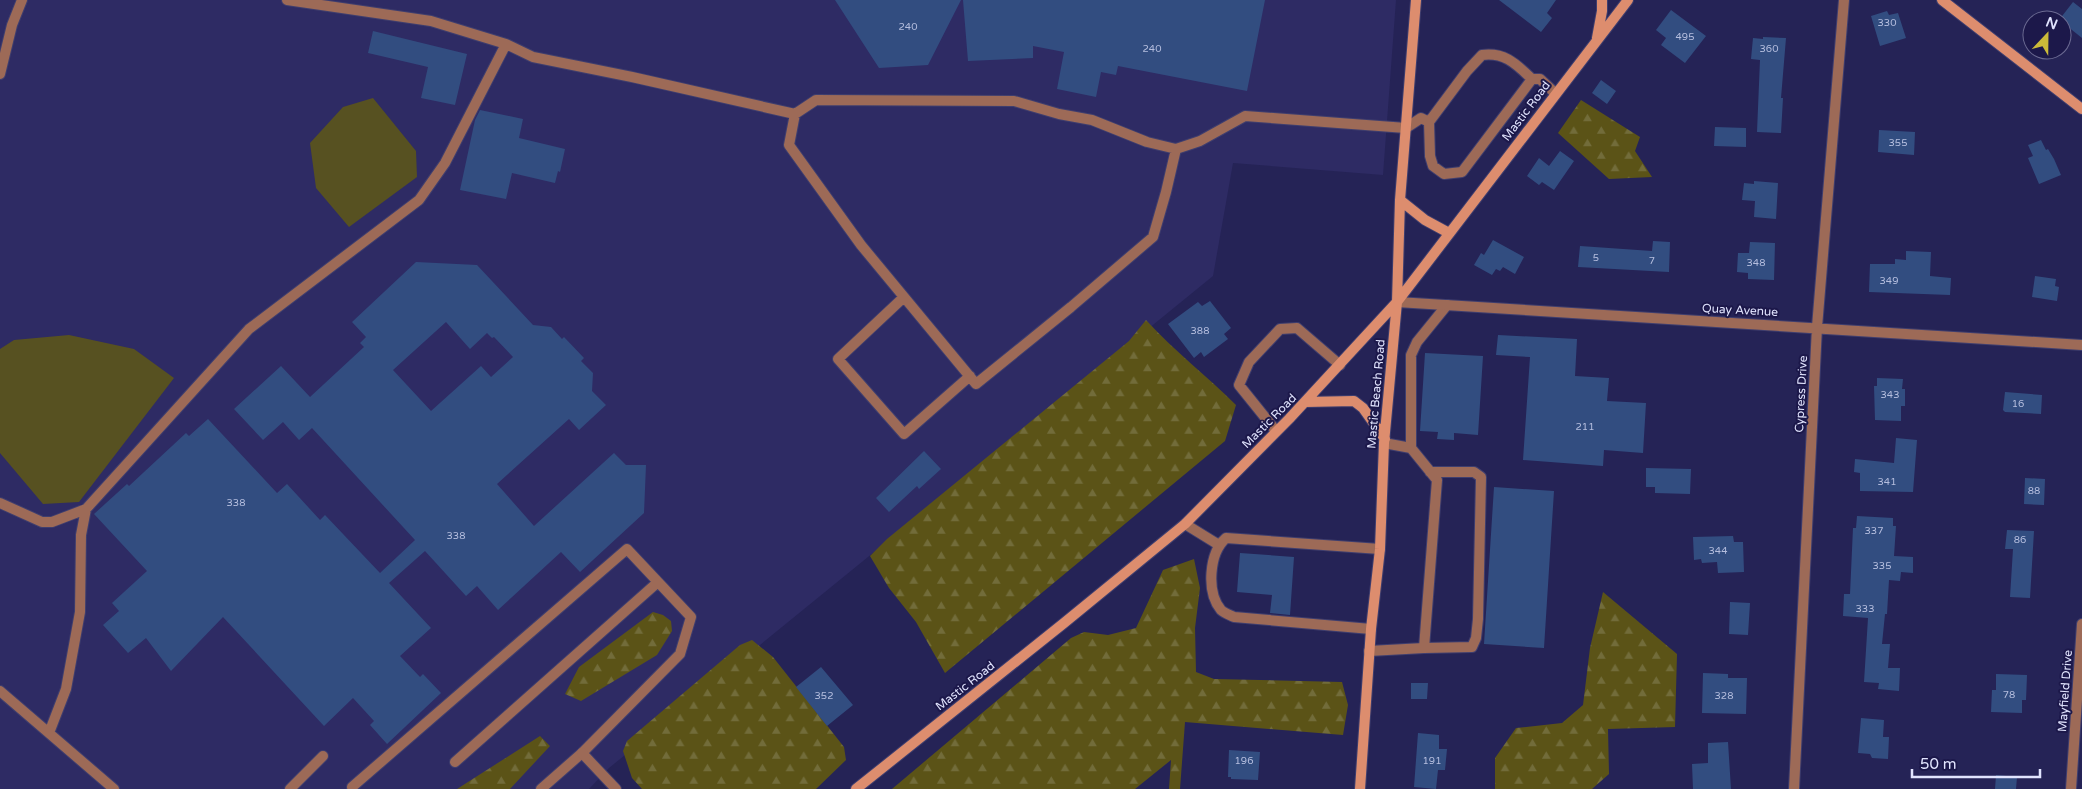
<svg xmlns="http://www.w3.org/2000/svg" width="2082" height="789" font-family="'Varela Round',sans-serif">
	<defs>
		<pattern id="forest-firs" width="22" height="20" patternUnits="userSpaceOnUse" patternTransform="scale(1.25)"><rect width="22" height="20" fill="#5b5317"/><path d="M5 1l3.5 6h-7zM16 11l3.5 6h-7z" fill="#726c3a"/></pattern>
	</defs>
	<rect width="100%" height="100%" fill="#252356"/>
	<path fill="#2e2b64" d="M0 0H1396L1383 175 1233 163 1213 276 609 768 589 789H0Z"/>
	<path fill="#575121" d="M373 98 416 151 417 177 349 227 316 188 310 143 343 107Z
		M69 335 134 349 174 378 79 502 43 504 0 453V349L14 340Z"/>
	<path fill="url(#forest-firs)" d="M1581 100 1640 137 1635 151 1652 177 1609 179 1558 133Z
		M1146 320C1174 351 1207 376 1236 405L1225 441 945 673 916 622 889 588 870 556 887 539 1129 341Z
		M1194 559 1200 588 1195 628 1196 672 1214 679 1342 682 1348 705 1343 735 1185 722 1180 789H1169L1171 760 1135 789H892L1071 638 1084 632 1108 635 1136 628 1163 570Z
		M1603 592 1677 654 1675 727 1608 729 1609 774 1592 789H1495V758L1516 728 1562 723 1583 705 1590 648Z
		M653 612 663 615 671 621 672 631 657 655 581 701 565 694 579 667Z
		M752 640 773 657 844 747 846 760 816 789H642L632 778 623 751 627 741 740 645Z
		M540 736 550 746 510 789H457Z"/>
	<path fill="#324d80" fill-rule="evenodd" d="M835 0H961L928 65 879 68Z
		M963 0H1265L1247 91 1118 66 1116 75 1101 72 1096 97 1057 89 1064 52 1033 46V58L968 61Z
		M1499 0H1556L1547 13 1552 18 1541 32Z
		M2073 2 2082 9V38L2062 22V20H2059Z
		M1671 10 1706 36 1685 63 1661 45 1666 38 1656 30Z
		M1887 11 1889 15 1898 13 1906 38 1880 46 1871 16Z
		M373 31 467 54 455 105 421 98 428 67 368 53Z
		M1763 37 1786 38 1781 98H1783L1781 133 1757 132 1760 60 1751 59 1753 38 1763 39Z
		M1601 80 1616 91 1607 104 1592 93Z
		M480 110 523 119 519 138 565 149 560 172 558 171 555 183 512 173 506 199 460 190 475 120Z
		M1715 127 1746 128V147L1714 146Z
		M1879 130 1915 132 1914 155 1878 152Z
		M2041 140 2046 150 2048 149 2054 159 2061 175 2039 184 2028 158 2033 156 2028 145Z
		M1560 151 1574 161 1554 190 1542 182 1539 185 1527 176 1539 158 1549 166Z
		M1754 181 1778 183 1776 219 1754 217 1755 201 1742 200 1744 183 1754 184Z
		M1493 240 1524 257 1515 274 1503 267 1500 271 1496 269 1492 275 1474 265 1481 253 1484 255Z
		M1653 241 1670 242 1669 272 1578 267 1580 246 1652 251Z
		M1750 242 1775 243 1774 280 1748 279V273L1737 272 1738 253H1749Z
		M1906 251 1931 252 1930 276 1951 278 1950 295 1869 292 1870 264H1895V259L1906 260Z
		M416 262 477 265 533 325 551 327 562 339 564 337 584 358 581 361 593 373 592 391 606 405 579 430 569 419 497 484 534 526 614 453 626 465H646L644 513 580 572 561 552 498 610 477 586 466 596 425 551 389 583 431 628 400 656 420 677 423 674 441 693 387 744 370 725 374 721 353 698 324 726 223 617 171 671 146 638 128 653 103 625 119 611 112 603 147 571 94 514 127 484 129 486 186 433 189 436 208 419 277 493 287 484 320 520 325 515 380 573 415 540 312 428 299 440 283 422 263 440 234 409 281 366 310 397 364 347 360 343 366 337 352 322ZM446 322 470 349 487 333 492 338 494 337 513 357 491 377 481 366 431 411 393 370Z
		M2035 276 2056 279 2055 286 2059 287 2057 301 2032 297Z
		M1210 301 1231 328 1224 334 1228 339 1204 357 1201 352 1194 358 1168 324 1198 302 1202 306Z
		M1498 335 1577 339 1575 376 1609 378 1607 401 1646 403 1643 453 1604 450 1603 466 1523 460 1530 357 1496 355Z
		M1425 353 1483 356 1478 435 1454 433V440L1437 439 1438 432 1420 431Z
		M1877 378 1903 379 1902 389H1905V406H1901V421L1875 420 1874 386H1877Z
		M2005 392 2042 395 2041 414 2005 412 2003 410Z
		M1896 438 1917 440 1913 492 1860 491V473L1854 472 1855 459 1894 463Z
		M924 451 941 469 919 489 917 486 889 512 876 498Z
		M1646 468 1691 469 1690 494 1655 493V487H1646Z
		M2025 478 2045 479 2044 505 2024 504Z
		M1494 487 1554 491 1544 648 1484 644Z
		M1857 516 1893 518V526H1896L1894 556 1913 557V573L1901 572 1900 581 1889 580 1887 614H1885L1882 644H1890L1888 668H1900L1899 691 1878 689 1879 683 1864 682 1868 618 1843 616 1844 594H1850L1853 528H1856Z
		M2007 530 2034 531 2030 598 2010 597 2013 549H2005Z
		M1733 536 1734 542H1743L1744 572 1718 573 1717 562 1702 563 1701 559 1694 560 1693 537Z
		M1240 553 1294 557 1290 615 1270 613 1272 595 1237 592Z
		M1730 602 1750 603 1748 635 1729 634Z
		M821 667 853 705 827 726 796 687Z
		M1703 673 1728 674V678H1747L1746 714 1702 713Z
		M1996 674 2027 675 2026 700H2022V713L1991 712 1992 690H1996Z
		M1411 683H1428L1427 699H1411Z
		M1861 718 1884 720 1883 737H1889L1888 759 1872 758 1870 754 1858 753Z
		M1418 733 1439 735V749H1447L1445 770H1438L1436 789 1414 787Z
		M1728 742 1731 789H1693L1692 764 1708 763V743Z
		M1229 750 1260 752 1258 780 1231 779V777H1228Z
		M1996 775 2017 777 2016 789H1995Z"/>
	<g fill="none" stroke-linecap="round" stroke-linejoin="round">
		<defs>
			<path id="lane" d="M287 0 431 21 506 44 533 57 632 77 795 114 816 100 1014 101 1059 114 1092 120 1147 142 1176 149 1200 141 1245 116 1406 128 1421 118 1429 122
				M0 74 12 25 22 0
				M1532 79C1516 64 1505 52 1482 55L1467 71 1429 122 1430 156 1433 166 1444 174 1462 172 1532 79H1540L1555 93
				M795 114 789 145 861 245 976 384 1071 307 1153 237 1166 192 1176 149
				M904 297 838 359 904 434 970 376
				M1276 431 1239 385 1249 362 1280 329 1297 328 1340 365
				M1384 443 1411 448
				M0 503 42 522H52L86 509 249 329 419 200 445 163 506 44
				M1185 524 1219 545
				M1371 629 1234 617C1230 615 1224 613 1221 610 1206 592 1209 553 1226 538L1380 549
				M1424 648 1472 647 1476 638 1478 619 1481 477 1474 472H1430
				M1369 651 1424 648 1437 480 1411 448V355L1417 342 1447 305
				M0 691 114 789
				M49 733 66 689 80 612 81 535 86 509
				M455 762 658 582
				M352 787 627 549 691 617 680 654 582 753 541 789
				M290 789 323 756"/>
			<path id="street" d="M1397 302 2082 345
				M582 753 616 789
				M1794 789 1817 327 1844 0
				M2071 789 2082 624"/>
			<path id="secondary" d="M1942 0 2082 109
				M1597 38 1602 11V0
				M1400 200 1425 220 1449 233
				M1305 402 1354 401 1363 408 1385 439
				M856 789 1064 623 1185 524 1289 419 1397 302 1628 0
				M1360 789 1371 629 1380 549 1384 443 1397 302 1400 200 1416 0"/>
		</defs>
		<use href="#lane" stroke="#3f3e6e" stroke-width="12"/>
		<use href="#street" stroke="#3f3e6e" stroke-width="12"/>
		<use href="#secondary" stroke="#3f3e6e" stroke-width="12"/>
		<use href="#lane" stroke="#9d6a57" stroke-width="10"/>
		<use href="#street" stroke="#9d6a57" stroke-width="10"/>
		<use href="#secondary" stroke="#dd8d6e" stroke-width="10"/>
	</g>
	<g text-anchor="middle" dominant-baseline="central" stroke-width="4" stroke-linejoin="round" paint-order="stroke">
		<g font-size="10" fill="#b5bede">
			<text x="1887" y="23">330</text>
			<text x="908" y="27">240</text>
			<text x="1685" y="37">495</text>
			<text x="1152" y="49">240</text>
			<text x="1769" y="49">360</text>
			<text x="1898" y="143">355</text>
			<text x="1596" y="258">5</text>
			<text x="1652" y="261">7</text>
			<text x="1756" y="263">348</text>
			<text x="1889" y="281">349</text>
			<text x="1200" y="331">388</text>
			<text x="1890" y="395">343</text>
			<text x="2018" y="404">16</text>
			<text x="1585" y="427">211</text>
			<text x="1887" y="482">341</text>
			<text x="2034" y="491">88</text>
			<text x="236" y="503">338</text>
			<text x="1874" y="531">337</text>
			<text x="456" y="536">338</text>
			<text x="2020" y="540">86</text>
			<text x="1718" y="551">344</text>
			<text x="1882" y="566">335</text>
			<text x="1865" y="609">333</text>
			<text x="2009" y="695">78</text>
			<text x="824" y="696">352</text>
			<text x="1724" y="696">328</text>
			<text x="1244" y="761">196</text>
			<text x="1432" y="761">191</text>
		</g>
		<g font-size="12" fill="#e1e4fe" stroke="#1c184a">
			<text transform="translate(1526 111) rotate(-53)">Mastic Road</text>
			<text transform="translate(1740 310) rotate(3)">Quay Avenue</text>
			<text transform="translate(1376 394) rotate(-85)">Mastic Beach Road</text>
			<text transform="translate(1801 394) rotate(-87)">Cypress Drive</text>
			<text transform="translate(1269 421) rotate(-45)">Mastic Road</text>
			<text transform="translate(965 686) rotate(-38)">Mastic Road</text>
			<text transform="translate(2065 691) rotate(-86)">Mayfield Drive</text>
		</g>
	</g>
	<g transform="translate(2047 35) rotate(22)"><circle r="24" fill="#1c184a" stroke="#6b6a92"/>
	<path d="M0-4L9 19L0 12L-9 19Z" fill="#cbba39"/>
	<text y="-8" font-size="14" font-weight="bold" text-anchor="middle" fill="#e1e4fe">N</text>
	</g>
	<path d="M1912 769v8h128v-8" fill="none" stroke="#e1e4fe" stroke-width="2.5"/>
	<text x="1920" y="769" font-size="15" fill="#e1e4fe" stroke="#1c184a" stroke-width="4" paint-order="stroke">50 m</text>
</svg>
